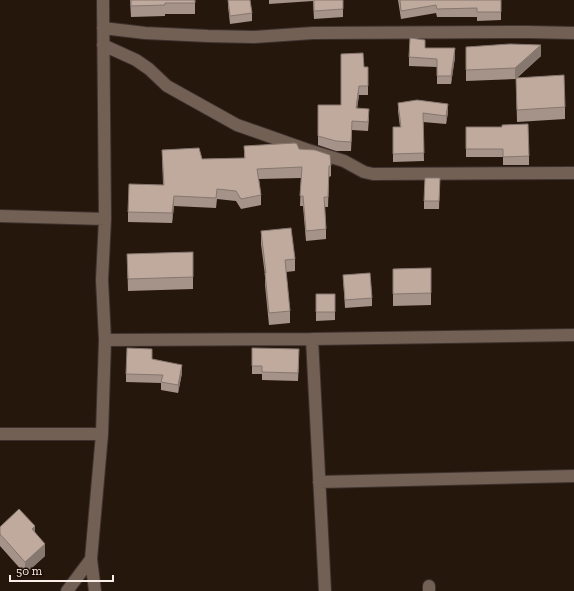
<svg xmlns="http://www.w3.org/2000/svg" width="574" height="591" font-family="'Zilla Slab',serif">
	<rect width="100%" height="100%" fill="#26170d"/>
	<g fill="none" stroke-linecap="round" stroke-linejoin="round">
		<defs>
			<path id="minor" d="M103 28 145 33 208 36 254 37 313 33 528 32 574 33
				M103 45 136 60 149 69 167 86 237 125 308 150 344 161 364 172 373 174 574 173
				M0 216 105 219
				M312 339 325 591
				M105 340 312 339 574 335
				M0 434H102
				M319 482 574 476
				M429 586V591
				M67 591 91 559
				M95 591 91 559 102 434 105 340 102 280 105 219 103 0"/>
		</defs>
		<use href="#minor" stroke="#3e322f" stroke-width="14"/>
		<use href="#minor" stroke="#736054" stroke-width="12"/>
	</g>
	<path fill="#a59288" d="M130 0H195V14H165V16L131 17Z
		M228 0 252 13V21L230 24 228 6Z
		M269 0H343V17L314 19 313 1 269 4Z
		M398 0H501V20L477 21V17H437L436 13 401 19Z
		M466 47 541 56 517 78 565 107V119L517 122 516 79 466 81Z
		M425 48 455 57 451 84H437V67L409 66V57Z
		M364 67H368V95H359L357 108 369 118 368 131 352 130 351 151H336L318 145V105H341Z
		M398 103 448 112 446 124 423 122 424 161 393 162V127H400L398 111Z
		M466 127 529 156V165H503V157H466Z
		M244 146 299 149 331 166V176L329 177 328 207H325L326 229V239L306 241 303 206H300L301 178 259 179 261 195V205L241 209 236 201 217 199 216 208 174 206 172 223 128 222V212L163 185 162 150 202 159 244 158Z
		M440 178 439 209H424V201Z
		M261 231 295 259V271L286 272 290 311V323L269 325 265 285V275L261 244Z
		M127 254 193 277V289L128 291Z
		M431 268V305L393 306V269Z
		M343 275 372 298V306L345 308Z
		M316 294H335V320L316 321Z
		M252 348 299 357 298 381 262 380V374H252Z
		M152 359 182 373 178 393 161 390V383L126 382V374Z
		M0 527 35 532 45 556 25 574 0 546Z"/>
	<path fill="#86776f" d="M541 45V56L515 79V68Z
		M455 48V57L451 84V76Z
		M359 86V95L356 117V108Z
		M448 104V112L446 124V116Z
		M174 196V206L172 223V213Z
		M182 365V373L178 393V385Z
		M35 526V538L32 529Z
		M45 544V556L25 574V562Z"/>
	<path fill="#c0aa9e" stroke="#86776f" d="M131 0H195V3H165V5L131 6Z
		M228 0H250L252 13 230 16Z
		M314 0H343V9L314 11Z
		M400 0H501V12H477V8L437 9 436 5 401 11Z
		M410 38 425 40V48H455L451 76H437V59L409 57Z
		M510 44 541 45 515 68 466 70V47Z
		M363 53 364 67H368V86H359L356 108 369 109 368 122 352 121 351 142 336 141 318 136V105H341V54Z
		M564 75 565 107 517 110 516 78Z
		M417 100 448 104 446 116 423 113 424 153 393 154V127H401L398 103Z
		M528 124 529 156 503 157V149H466V127H502V125Z
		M295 143 297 144 299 149 315 150 330 155 331 166H329L328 197H324L326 229 306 231 303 196H300L302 167 257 169 261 195 241 199 236 191 217 189 216 198 174 196 172 213 128 212 129 184 164 185 162 150 199 148 202 159 245 158 244 146Z
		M425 178H440L439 201H424Z
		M291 228 295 259 285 260 290 311 269 313 265 273H266L261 231Z
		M193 252V277L128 279 127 254Z
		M431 268V293L393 294V269Z
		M370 273 372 298 345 300 343 275Z
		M316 294H335V312H316Z
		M127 348 152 349V359L182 365 178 385 161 382 163 375 126 374Z
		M252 348 299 349 298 373 262 372V366H252Z
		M19 509 35 526 32 529 45 544 25 562 0 534V527Z"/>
	<path d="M10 575v6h103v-6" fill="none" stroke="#fbefe9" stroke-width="2"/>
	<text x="16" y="575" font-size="12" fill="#fbefe9" stroke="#1d0e05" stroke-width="3" paint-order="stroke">50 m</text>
</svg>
